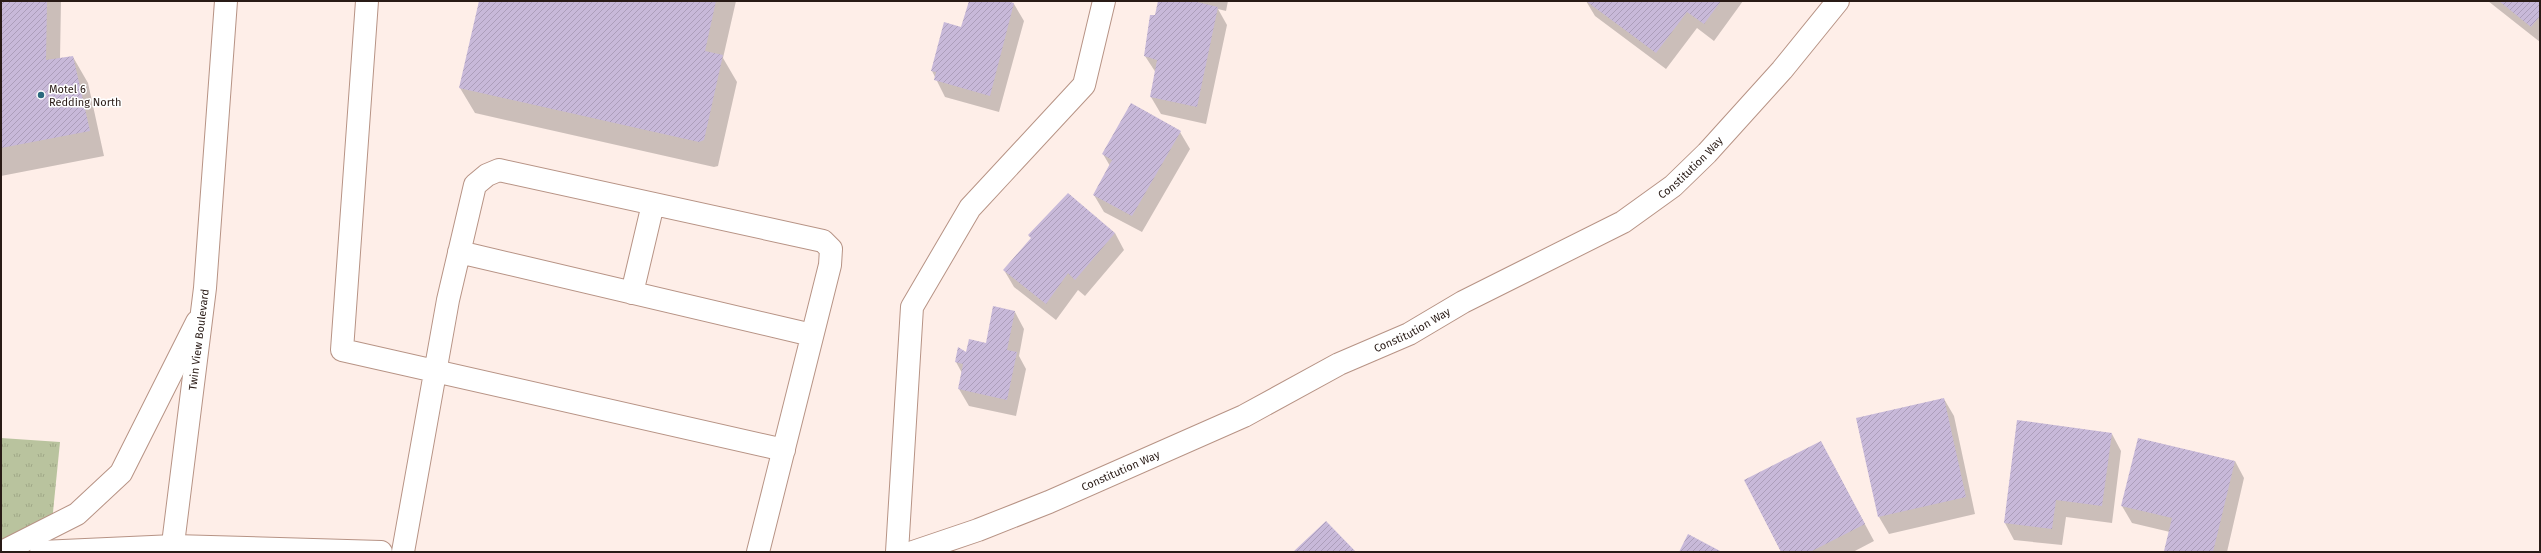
<svg xmlns="http://www.w3.org/2000/svg" width="2541" height="553" font-family="'Fira Sans',sans-serif">
	<defs>
		<pattern id="grass-tufts" width="24" height="20" patternUnits="userSpaceOnUse"><rect width="24" height="20" fill="#b9c39e"/><path d="M3 7l-1-3M5 7V3M7 7l1-3M15 17l-1-3M17 17v-4M19 17l1-3" fill="none" stroke="#9fa787"/></pattern>
		<pattern id="building-hatch" width="6" height="6" patternUnits="userSpaceOnUse"><rect width="6" height="6" fill="#c8b9d9"/><path d="M-1 1l2-2M0 6l6-6M5 7l2-2" fill="none" stroke="#ac9eba"/></pattern>
	</defs>
	<rect width="100%" height="100%" fill="#feeee8"/>
	<path fill="url(#grass-tufts)" d="M1 438 60 442 49 552H1Z"/>
	<path fill="#0003" d="M1 1H61L60 59 73 57 88 83 104 156 1 176Z
		M480 1H736L723 58 737 82 718 166 714 167 475 113 460 88Z
		M970 1H1002L1014 4 1024 21 999 112 945 97 932 71 962 28Z
		M1159 1H1228L1226 11 1218 9 1227 25 1206 124 1161 114 1151 97 1156 73 1145 56Z
		M1586 1H1743L1714 41 1697 28 1666 69 1595 16Z
		M2488 1H2540V42Z
		M1180 132 1190 149 1142 232 1104 212 1094 195 1110 166 1103 154Z
		M1115 233 1124 250 1085 296 1078 290 1056 320 1014 287 1004 270 1032 239Z
		M1015 312 1024 329 1019 356 1026 369 1016 416 969 406 959 389 962 373 956 362 966 353 986 344Z
		M1944 399 1954 416 1975 514 1889 534 1879 517Z
		M2112 434 2121 451 2112 523 2066 517 2062 545 2014 540 2005 523Z
		M1821 442 1874 541 1853 552H1783Z
		M2235 461 2244 478 2227 552H2166L2170 532 2132 523 2122 506Z"/>
	<path fill="url(#building-hatch)" d="M1 1H47L46 60 73 56 90 131 1 148Z
		M479 1H716L705 51 723 55 704 140 699 142 459 88Z
		M969 1H1006L1014 3 990 96 934 80 936 72 931 71 944 22 961 27Z
		M1158 1H1193L1218 7 1197 107 1150 97 1157 60 1144 56 1150 15H1155Z
		M1586 1H1721L1704 24 1687 12 1656 53Z
		M2499 1H2540V16L2531 27Z
		M1131 103 1181 131 1132 216 1093 195 1112 160 1102 154Z
		M1068 193 1115 233 1075 280 1068 273 1046 304 1003 270 1031 238 1028 235Z
		M993 306 1015 311 1007 350 1017 352 1007 400 958 389 963 364 955 362 958 347 966 352 969 339 986 343Z
		M1944 398 1966 497 1878 517 1856 418Z
		M2017 420 2112 433 2102 506 2056 500 2052 529 2004 523Z
		M2138 438 2235 461 2213 552 2164 551 2172 518 2121 506Z
		M1821 441 1865 524 1810 552H1781L1744 480Z
		M1326 521 1356 552H1293Z
		M1688 534 1722 552H1679Z"/>
	<g fill="none" stroke-linecap="round" stroke-linejoin="round">
		<defs>
			<path id="service" d="M367 1 342 350 784 450
				M459 252 812 335
				M632 293 653 204
				M403 552 448 300 475 185 487 175 499 170 823 241 831 249 830 265 758 552"/>
			<g id="minor">
				<path d="M174 546 381 552"/>
				<path d="M897 552 912 307 970 208 1084 85 1104 1"/>
				<path id="s1" d="M913 552 978 530 1049 502 1244 416 1339 364 1409 334 1463 302 1623 222 1673 186 1707 153 1782 70 1838 1"/>
			</g>
			<g id="tertiary">
				<path d="M2 552 77 514 121 473 197 322"/>
				<path d="M41 552 174 546"/>
				<path id="s2" d="M172 552 205 288 226 1"/>
			</g>
		</defs>
		<use href="#service" stroke="#b79385" stroke-width="24"/>
		<use href="#minor" stroke="#b79385" stroke-width="24"/>
		<use href="#tertiary" stroke="#b79385" stroke-width="24"/>
		<use href="#service" stroke="#fff" stroke-width="22"/>
		<use href="#minor" stroke="#fff" stroke-width="22"/>
		<use href="#tertiary" stroke="#fff" stroke-width="22"/>
	</g>
	<circle fill="#2a697e" stroke="#fff" stroke-width="1.5" cx="41" cy="95" r="4"/>
	<g text-anchor="middle" dominant-baseline="central" stroke-width="3" stroke-linejoin="round" paint-order="stroke">
		<g font-size="11" fill="#291b16" stroke="#fff" text-anchor="start">
			<text x="49" y="89">Motel 6<tspan x="49" dy="13">Redding North</tspan></text>
		</g>
		<g font-size="11" fill="#291b16" stroke="#fff">
			<text stroke="none"><textPath href="#s1" startOffset="871">Constitution Way</textPath></text>
			<text stroke="none"><textPath href="#s1" startOffset="547">Constitution Way</textPath></text>
			<text stroke="none"><textPath href="#s2" startOffset="214">Twin View Boulevard</textPath></text>
			<text stroke="none"><textPath href="#s1" startOffset="223">Constitution Way</textPath></text>
		</g>
	</g>
	<rect width="2541" height="553" fill="none" stroke="#291b16" stroke-width="4"/>
</svg>
